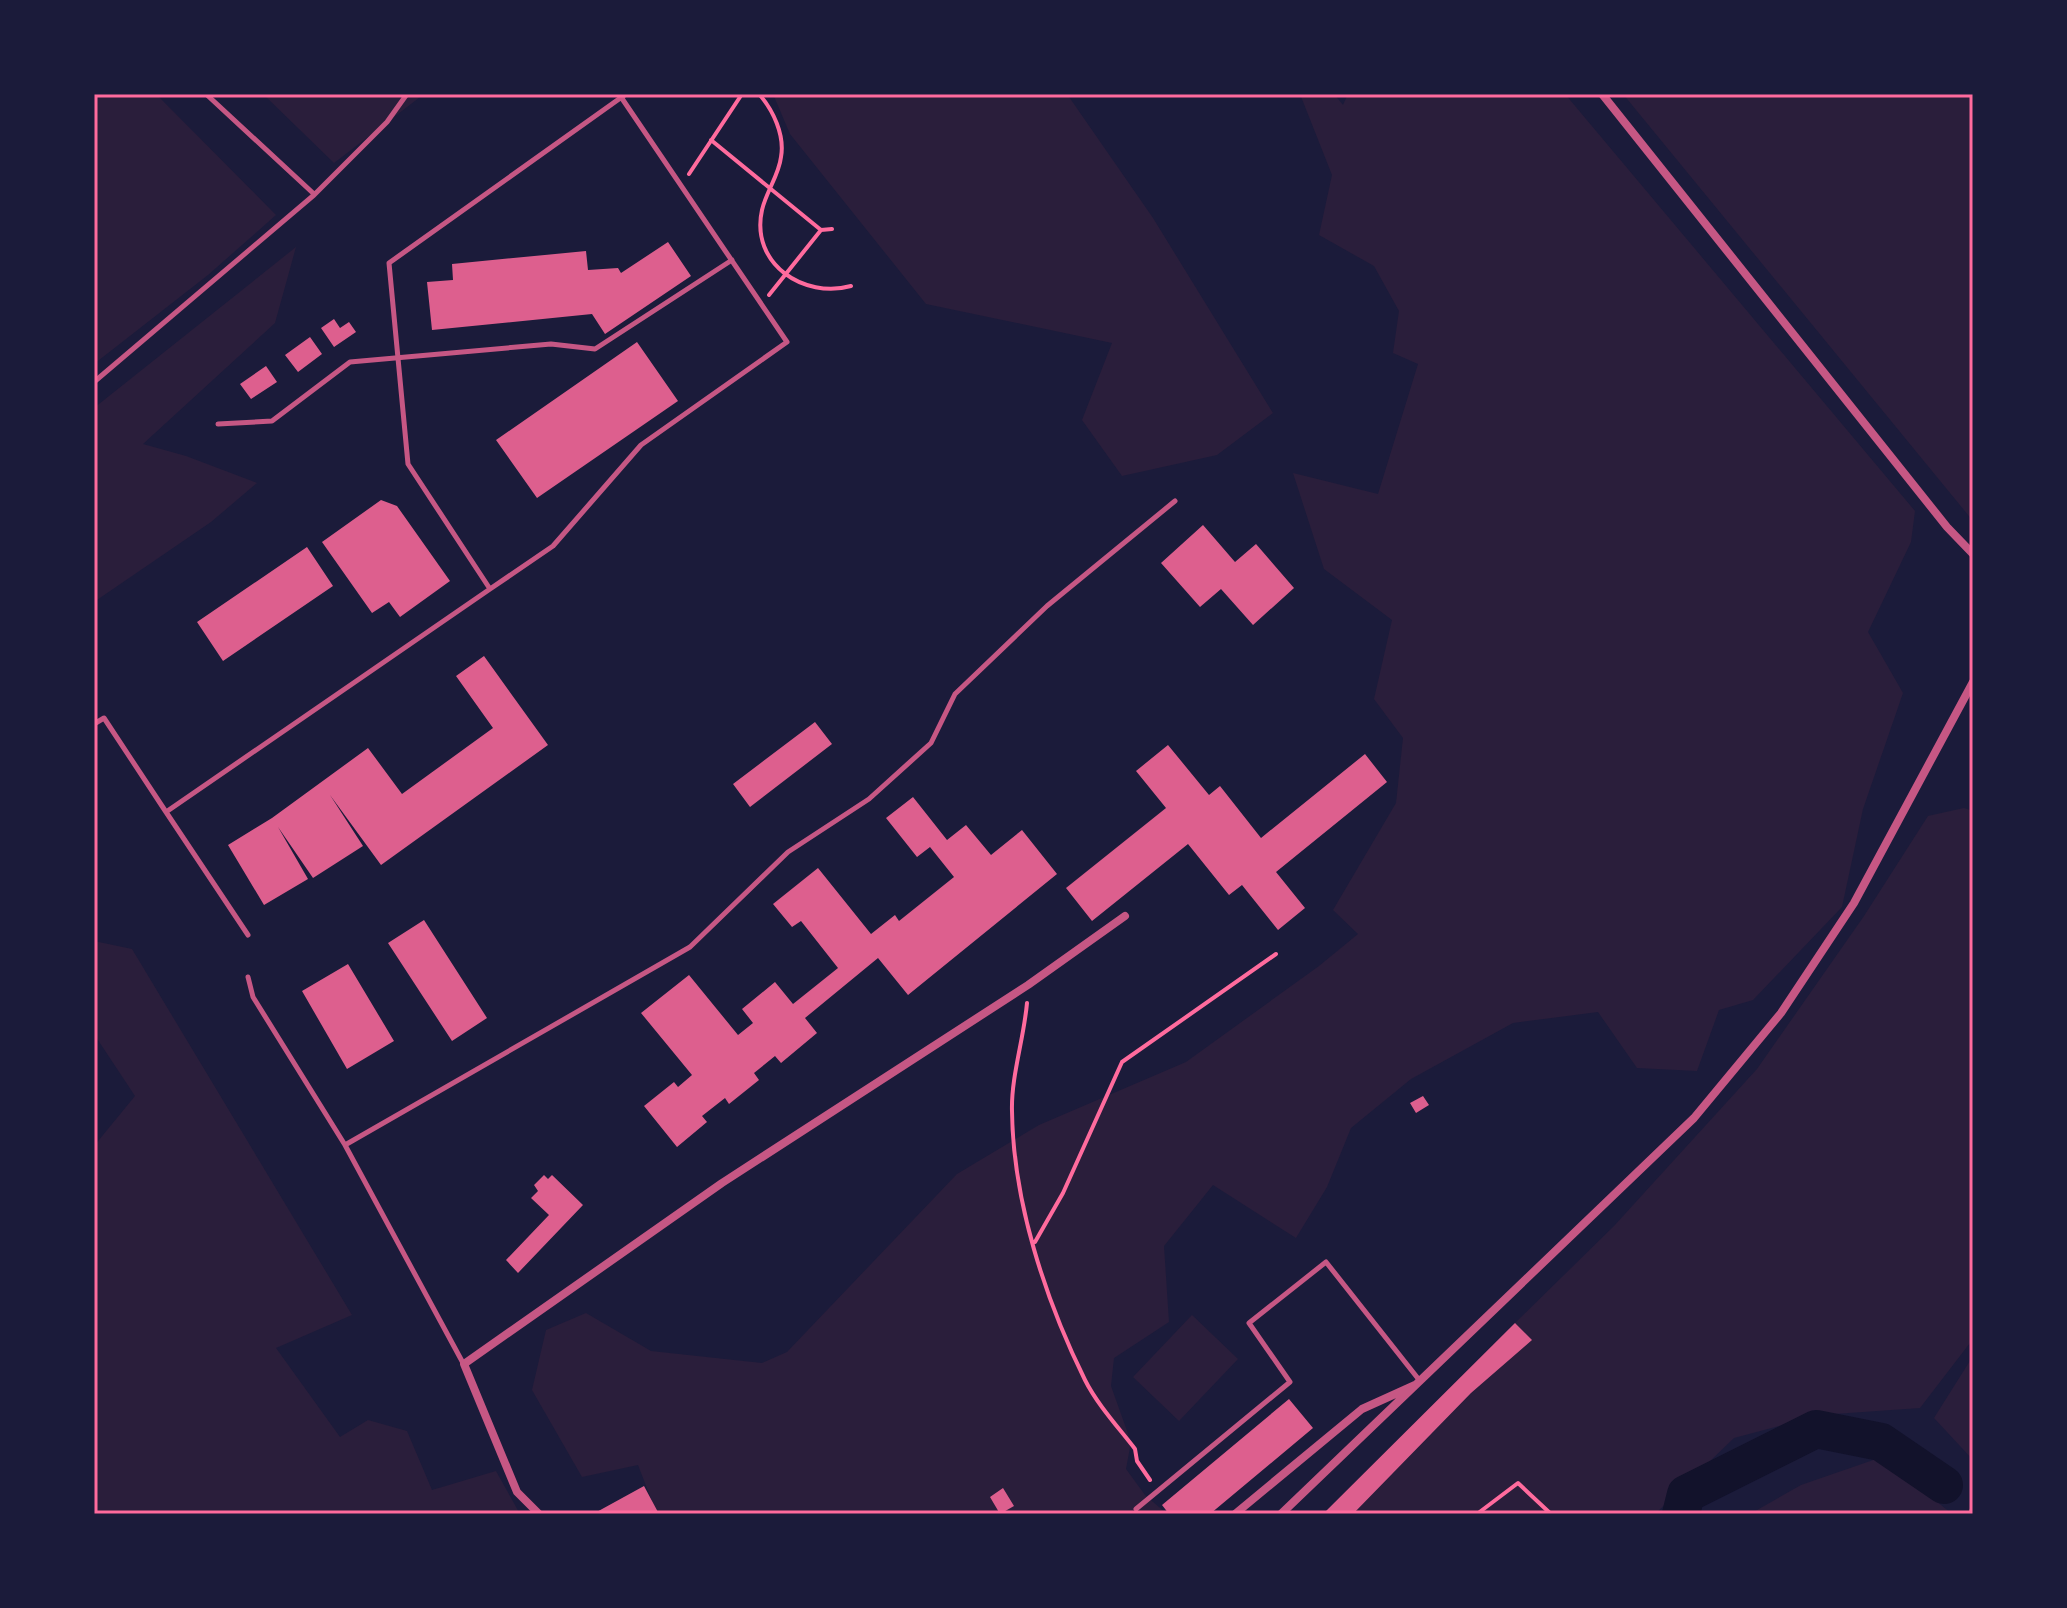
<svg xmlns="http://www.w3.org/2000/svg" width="2067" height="1608" font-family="'Sofia Sans Condensed',sans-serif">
	<rect width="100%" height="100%" fill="#1b1b3a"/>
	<path fill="#2a1e3b" d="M94 94H156L276 215 208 275 94 364Z
		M263 94H424L334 163Z
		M773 94H1067L1153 218 1273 413 1217 455 1122 476 1082 420 1112 343 926 304 790 134Z
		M1300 94H1334L1343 105 1348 94H1565L1915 511 1911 542 1868 632 1903 693 1863 809 1842 907 1753 1000 1719 1010 1697 1071 1637 1068 1598 1012 1513 1023 1411 1079 1351 1128 1327 1187 1296 1238 1213 1185 1164 1246 1169 1322 1114 1358 1111 1386 1131 1442 1126 1469 1145 1495 1167 1514H657L638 1465 582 1477 532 1390 546 1330 586 1313 651 1351 762 1363 787 1352 957 1174 1039 1125 1186 1062 1319 966 1358 934 1333 910 1396 803 1403 738 1374 699 1392 620 1324 569 1293 473 1378 494 1418 364 1393 353 1399 311 1374 266 1319 235 1332 175Z
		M1623 94H1973V521Z
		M296 247 275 323 143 444 186 456 257 483 211 522 94 602V408Z
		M1964 808 1973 811V1339L1920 1408 1820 1415 1734 1438 1655 1514H1353L1471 1393 1531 1340 1515 1323 1614 1226 1757 1069 1864 916 1928 816Z
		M94 941 132 949 352 1315 276 1348 340 1437 368 1420 407 1431 432 1490 496 1471 520 1514H94V1146L135 1096 94 1034Z
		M1192 1315 1238 1359 1179 1421 1133 1377Z
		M1973 1356V1460L1934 1418Z
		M1882 1457 1952 1514H1750L1801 1485Z"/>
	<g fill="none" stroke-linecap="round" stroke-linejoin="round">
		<path stroke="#12122b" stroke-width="38" d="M1681 1514 1686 1494 1816 1429 1881 1442 1944 1485"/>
	</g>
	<path fill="#dd5f8e" d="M668 242 691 276 605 334 592 314 432 330 427 282 453 280 452 264 586 251 588 270 618 268 621 273Z
		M334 319 340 328 349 322 356 332 334 347 321 328Z
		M310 337 322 354 298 372 285 355Z
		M637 342 678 401 537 498 496 440Z
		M266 366 277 382 251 399 240 384Z
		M381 500 397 506 450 581 400 617 389 602 372 613 322 542Z
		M1203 525 1235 562 1256 544 1294 588 1253 625 1221 589 1200 607 1161 563Z
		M307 547 333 586 223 661 197 622Z
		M484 656 548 745 381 865 330 795 363 846 313 878 278 827 308 879 264 905 228 845 272 818 368 748 402 794 493 728 456 676Z
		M815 722 832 744 750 807 733 784Z
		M1168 745 1209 795 1220 786 1261 838 1365 754 1387 782 1276 872 1305 908 1278 930 1242 885 1229 895 1188 844 1092 921 1066 888 1166 808 1136 771Z
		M913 797 947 840 966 825 991 855 1022 830 1057 874 908 995 878 958 805 1018 817 1033 781 1063 775 1056 754 1073 759 1080 729 1104 725 1098 702 1116 707 1122 677 1147 644 1106 674 1082 678 1087 692 1075 641 1013 689 975 738 1035 753 1023 742 1009 775 982 793 1004 838 968 801 921 792 927 773 904 818 868 871 934 895 915 899 921 954 877 930 847 917 857 886 818Z
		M424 920 487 1018 452 1041 388 943Z
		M348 964 394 1041 347 1069 302 991Z
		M1423 1096 1429 1105 1416 1113 1410 1103Z
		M544 1175 548 1179 552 1175 583 1205 518 1273 506 1260 549 1215 531 1198 538 1191 534 1185Z
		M1515 1323 1532 1340 1471 1393 1353 1514H1323Z
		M1289 1399 1313 1428 1210 1514H1169L1162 1505Z
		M644 1486 659 1514H593Z
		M1003 1488 1014 1506 1000 1514 990 1497Z"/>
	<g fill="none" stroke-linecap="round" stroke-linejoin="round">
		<path stroke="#ff6b9d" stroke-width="4" d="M759 94C773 110 785 135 781 157 779 175 766 192 762 210 750 264 804 299 851 286
			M711 140 821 230
			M689 174 742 94
			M769 295 821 230 832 229
			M1027 1003C1024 1038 1011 1077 1012 1111 1013 1201 1045 1299 1085 1380 1097 1404 1118 1427 1135 1449L1137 1461 1150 1480
			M1035 1242 1063 1193 1122 1062 1276 954
			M1477 1514 1518 1483 1551 1514"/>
		<path stroke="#c65784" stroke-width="5" d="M206 94 314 194
			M94 382 314 195 387 122 407 94
			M218 424 272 421 350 362 551 344 595 349 732 260
			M490 589 553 546 641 445 787 342 621 97
			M94 724 104 718 166 812
			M248 935 166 812 490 589 408 464 389 263 626 94
			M248 977 253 997 345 1145
			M463 1363 345 1145 690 947 788 852 869 799 931 743 955 694 1047 606 1175 501
			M1136 1509 1290 1382 1249 1323 1326 1262 1420 1381"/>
		<path stroke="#c65784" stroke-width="8" d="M1602 94 1947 527 1973 554
			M539 1514 517 1492 464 1364 722 1183 1028 985 1125 916
			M1235 1514 1362 1409 1415 1385
			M1281 1514 1694 1118 1781 1013 1854 903 1973 682"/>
		<path stroke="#a44b75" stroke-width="6" d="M1971 1514 1973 1509"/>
	</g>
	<rect width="2067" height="1608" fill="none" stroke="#1b1b3a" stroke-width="192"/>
	<rect x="96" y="96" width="1875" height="1416" fill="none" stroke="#ff6b9d" stroke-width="3"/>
</svg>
